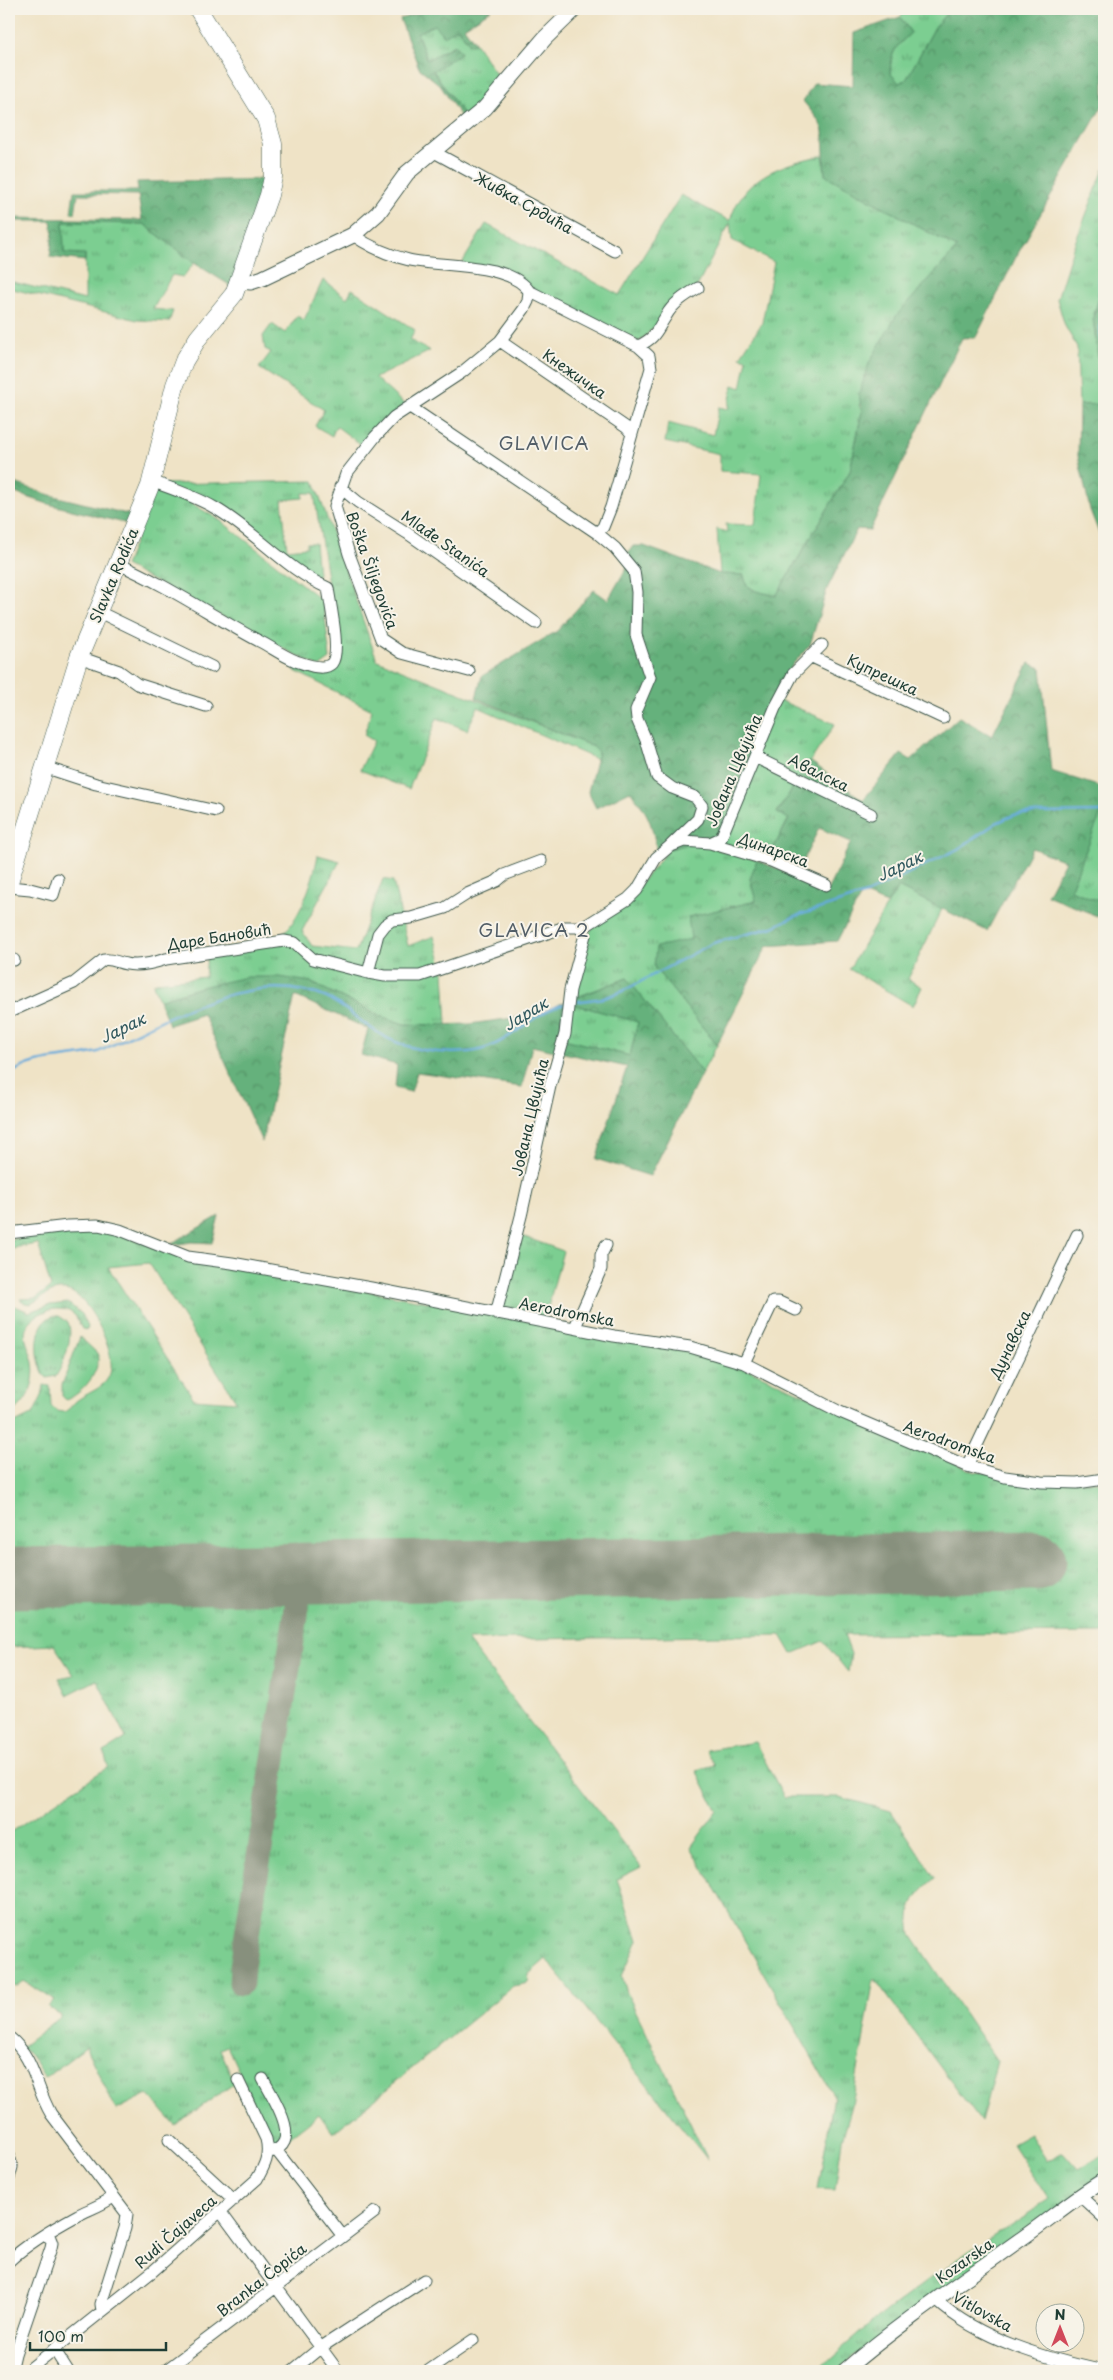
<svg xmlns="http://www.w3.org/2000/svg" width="1113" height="2380" font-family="'Playpen Sans',sans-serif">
	<defs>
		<pattern id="grass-tufts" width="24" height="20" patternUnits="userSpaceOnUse" patternTransform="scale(1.25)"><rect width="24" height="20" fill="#7cce91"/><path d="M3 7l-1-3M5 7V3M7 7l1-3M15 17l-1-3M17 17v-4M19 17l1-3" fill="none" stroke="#65a877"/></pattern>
		<pattern id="forest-crowns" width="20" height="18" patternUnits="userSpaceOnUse" patternTransform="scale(1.25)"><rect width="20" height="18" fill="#65b17b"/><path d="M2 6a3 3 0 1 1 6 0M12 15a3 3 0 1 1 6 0" fill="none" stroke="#539166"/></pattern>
	</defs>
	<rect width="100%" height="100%" fill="#f7f3e8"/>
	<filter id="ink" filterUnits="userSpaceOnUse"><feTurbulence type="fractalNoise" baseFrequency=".02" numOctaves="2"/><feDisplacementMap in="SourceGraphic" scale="10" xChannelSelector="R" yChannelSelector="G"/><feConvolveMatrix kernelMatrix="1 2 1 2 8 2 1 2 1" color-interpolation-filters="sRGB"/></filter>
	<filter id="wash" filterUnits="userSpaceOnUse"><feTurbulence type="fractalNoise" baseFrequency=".0096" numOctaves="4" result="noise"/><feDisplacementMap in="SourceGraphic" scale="20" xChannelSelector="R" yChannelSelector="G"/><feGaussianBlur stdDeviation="1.12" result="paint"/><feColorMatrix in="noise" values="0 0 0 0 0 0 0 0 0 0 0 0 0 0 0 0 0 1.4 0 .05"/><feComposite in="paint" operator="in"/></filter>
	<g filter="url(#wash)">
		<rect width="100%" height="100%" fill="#efe3c6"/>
		<path fill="url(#grass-tufts)" stroke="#4e8662" fill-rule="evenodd" d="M908 9H950L935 27 906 80 899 83 890 73C891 52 895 47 911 33L900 17Z
			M434 25 458 28 470 45 475 42 502 83 467 120 433 70 461 53 454 45 427 60 417 32Z
			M823 155 825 175 957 248 927 282 859 405 862 411 850 471 776 596 756 591 746 585 744 575 720 574 717 529 727 532 726 524 755 525 761 474 720 471V454L665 442 668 423 713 435 719 407 728 409 733 385 741 388 747 359 740 357 762 323 774 262 732 240 730 223 698 285 639 342 533 289 462 263 486 224 619 295 681 195 730 221C743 176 780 165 823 155Z
			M1104 169V280L1093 318 1100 373 1104 385V404L1079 405 1077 347 1065 326 1057 299 1073 248Z
			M63 222 144 224 194 263 183 277 172 275 153 309 173 311 169 322 137 320 9 288V281L85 300V255L64 253Z
			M323 280 347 298 352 289 415 330 410 340 430 351 375 378 405 405 364 447 336 426 332 436 315 426 324 410 259 368 271 352 265 349 263 336 272 324 285 333 297 316 304 320Z
			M314 481 377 660 594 747 599 751 596 759 478 707 467 730 437 718 409 789 360 770 374 741 364 735 372 710 295 671 296 666 316 674 332 671 338 665 339 655 314 493H303V498L282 500 287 549 307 547V543H315L318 574 314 578 216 505 161 484Z
			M155 491 184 499 221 521 323 601 330 659 319 667 125 566Z
			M774 698 835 724 777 812 789 818 770 855 713 841Z
			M1101 812 1104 814V903L1070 890Z
			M689 842 757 860 750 879 756 901 689 917 691 939 654 967 717 1045 702 1073 627 978 574 998 575 984 592 926 622 906 668 850Z
			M318 855 340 861 302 931 312 946 356 951 383 879 393 881 408 946 434 936 444 971 447 1025 404 1024 380 1016 310 982 201 987 159 1000 153 984 156 982 205 977 207 954C223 951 259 947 272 941 298 930 313 881 318 855Z
			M898 887 942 909 908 979 922 987 913 1006 849 969Z
			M574 1004 638 1022 630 1056 560 1038 562 1007Z
			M74 1228 117 1232 172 1255 693 1351 732 1362 975 1472 1104 1483V1633L844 1635 851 1654 848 1672 823 1641 792 1654 781 1635 467 1640 641 1867 617 1879 638 1940 622 1976 627 1993 708 2160 546 1959 529 1974 528 1983 513 1986 333 2133 319 2114 288 2138 276 2144 272 2143 227 2046 220 2049 235 2083 175 2125 148 2094 116 2110 87 2050V2046L45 2078C35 2066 35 2054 20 2048L62 2016 48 2007 54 2000 24 1981 16 1987 9 1984V1833L108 1767 104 1752 126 1738 97 1680 67 1695 59 1678 74 1675 54 1645 9 1647V1426L33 1414 42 1396 44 1385 50 1386 51 1406 57 1411 64 1412C70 1409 71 1406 75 1402 88 1391 108 1389 111 1369 114 1348 87 1292 65 1290 51 1288 42 1299 30 1304L25 1303 20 1299 36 1298 51 1287 38 1244 18 1247 9 1251V1240ZM149 1263 236 1401V1402L194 1399 108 1267Z
			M519 1235 563 1251 545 1318 503 1310 501 1301Z
			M68 1303 82 1314 88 1327 87 1330 82 1329C79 1324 78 1317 72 1313 59 1303 31 1313 26 1329 23 1337 29 1348 31 1355 39 1378 29 1403 9 1415V1305H13L29 1312 50 1305Z
			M53 1316H59L68 1322C74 1336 64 1364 56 1376L47 1378C36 1368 31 1322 53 1316Z
			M80 1337 98 1354C100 1373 83 1393 66 1400L62 1396V1385Z
			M755 1742 784 1797H839L891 1811 935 1878C913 1896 907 1907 911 1935L997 2061 981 2122 874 1978 852 2105 842 2140 835 2190 818 2189 834 2096 691 1847 717 1811 696 1770 715 1765 706 1750Z
			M1030 2134 1047 2161 1063 2152 1078 2169 1104 2154V2176L853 2357 837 2371H816L872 2322 937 2273 1049 2200 1012 2144Z"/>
		<path fill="url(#forest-crowns)" stroke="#427758" fill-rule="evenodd" d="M431 9H492L464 27 475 42 470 45 458 28 444 36 434 25 417 33 427 60 455 45 461 53 433 71 467 120 464 122 440 85 419 68 400 19Z
			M950 9H1101L1104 13V103L1016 257 976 337 962 338 870 530 857 529 827 589 810 645 793 664 774 698 713 841 704 839 657 853C652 824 650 815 630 791L596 808 588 792 598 752 594 747 476 698 482 676 557 631 594 590 608 600 631 560 628 553 633 546H644L720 574 744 575 746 585 756 591 776 596 850 471 862 411 859 395 869 363 896 316 957 248 825 175 823 131 819 121 803 101 814 83 853 86 854 33 900 17 911 33C895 47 891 51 890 73L899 83 906 80 935 27Z
			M267 179 231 290 228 284 194 263 144 224 63 222 64 253 85 254V261L50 257 53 232 51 221H9V218L142 220 138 195 78 194 75 213H71L74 191H138L137 182Z
			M1104 280V385L1100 373 1093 318Z
			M1104 404V546L1090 510 1078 456 1079 405Z
			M9 481 50 495 131 515 128 524 48 504 9 491Z
			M1029 663 1041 668 1051 771 1104 788V814L1101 813 1070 890 1104 903V919L1047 895 1065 861 1032 848 987 931 898 887 887 904 862 894 837 941 767 946 717 1045 654 967 656 947 691 939 688 917 756 901 750 879 757 860 827 891 851 842 819 828 799 869 770 855 789 819 777 813 810 761 863 800 901 754 911 760 959 717 992 736Z
			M247 977H280L310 982 380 1016 404 1024 429 1025 470 1024 542 1014 560 1004 627 978 702 1073 650 1176 596 1159 627 1067 532 1046 522 1087 417 1072 411 1092 395 1088 397 1065 361 1055 368 1029 295 996 262 1142 203 1014 169 1025 159 1000 201 987ZM573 1004 638 1022 630 1056 560 1038 562 1007Z
			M219 1216 212 1243 191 1242 174 1245 172 1243Z"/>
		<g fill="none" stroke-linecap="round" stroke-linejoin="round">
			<path stroke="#65abdb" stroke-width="2.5" d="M1104 228 1099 270 1101 342 1104 370
				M573 1002 604 998 623 991 713 943 773 927 793 917 866 894 958 849 996 823 1014 815 1035 813 1104 812
				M9 1075C35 1055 68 1060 98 1052 164 1020 251 966 327 998 345 1006 360 1022 377 1032 402 1049 438 1055 468 1052 507 1049 529 1013 565 1004"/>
			<path stroke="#87907d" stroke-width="25" d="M241 1983 242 1967 296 1615 300 1573"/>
			<path stroke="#87907d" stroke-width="61" d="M9 1578 1036 1561"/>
		</g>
	</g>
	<g filter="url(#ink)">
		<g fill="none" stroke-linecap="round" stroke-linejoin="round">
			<defs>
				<path id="minor" d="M434 152 615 251
					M353 235C370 247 388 255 409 260 441 267 509 262 529 291L528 301 524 309 500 341 461 373 394 417 375 437 346 474 335 506 349 554 381 639 402 653 469 671
					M529 291 638 346C656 338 656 331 666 316 673 303 686 295 698 288
					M500 341 627 428 631 433
					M638 346 649 356 651 368 611 507 603 527 597 533 615 548 634 571 637 592 636 635 650 677 636 710 637 719 646 740 657 777 672 788 695 797 702 806 698 819 669 847
					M410 407 597 533
					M340 487 358 502 407 533 536 623
					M118 564C167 585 212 616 259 641 271 647 283 656 296 661 305 664 324 672 332 663 341 652 330 603 328 588 285 569 255 531 215 508 195 496 173 489 151 481
					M97 611 212 667
					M810 656 943 718
					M79 657 119 671 137 684 206 706
					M755 757 871 814
					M44 767 96 784 216 811
					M710 843 771 861 826 885
					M9 887 30 889 53 895 58 879
					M582 928 628 899 637 890 656 858 669 847 684 841 710 843 721 838 775 708 793 674 822 645
					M9 959 14 960
					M368 973 385 976H420L565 927H579L585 935 570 990 565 1034 550 1086 521 1216 496 1314
					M9 1012 74 983 103 960C112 958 118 963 126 964 139 967 154 963 166 959L284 941 295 943 313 959 368 973 378 934 385 925 392 920 411 918 445 908 467 894 497 881 504 875 541 861
					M9 1233 68 1226 98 1225 120 1230 188 1257 232 1263 371 1288 614 1336 690 1347 744 1363 840 1412 967 1466 1005 1477 1042 1482 1077 1483 1104 1479
					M575 1327 601 1269V1255L606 1245
					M744 1363 773 1302H779L796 1310
					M967 1466 1077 1235
					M9 2037C35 2058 35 2087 51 2114L127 2214 125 2228 101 2304 102 2311
					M263 2079C272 2096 305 2144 270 2152
					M169 2140 234 2200
					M276 2150 342 2235
					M9 2155 12 2167 9 2178
					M1079 2195 1104 2218
					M220 2211 338 2371
					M9 2261C28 2243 54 2228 78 2215 90 2209 102 2205 113 2197
					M936 2300C979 2340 1048 2359 1104 2371
					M54 2349 68 2371
					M11 2371 15 2354 51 2248 52 2243 48 2233
					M27 2371 153 2271 257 2179C265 2165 270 2155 266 2139L238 2080
					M165 2371 375 2212
					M292 2371 320 2348 424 2280
					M428 2371 473 2340"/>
				<path id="tertiary" d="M844 2371C900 2323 961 2282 1021 2239 1049 2220 1075 2197 1104 2180"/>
				<path id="secondary" d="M240 281 251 282 263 278 353 235 378 213 407 173 485 108 545 38 575 9"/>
				<path id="primary" d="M9 882 79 657 150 486 175 385 184 361 198 338 234 294 269 195 273 177V144L266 119 198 9"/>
			</defs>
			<use href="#minor" stroke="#3e564a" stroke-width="13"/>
			<use href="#tertiary" stroke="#3e564a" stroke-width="16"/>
			<use href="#secondary" stroke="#3e564a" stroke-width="17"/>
			<use href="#primary" stroke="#3e564a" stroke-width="19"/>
			<use href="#minor" stroke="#fff" stroke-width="11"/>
			<use href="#tertiary" stroke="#fff" stroke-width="14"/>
			<use href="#secondary" stroke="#fff" stroke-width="15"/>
			<use href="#primary" stroke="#fff" stroke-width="18"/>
		</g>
	</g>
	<g text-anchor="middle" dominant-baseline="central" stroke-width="4" stroke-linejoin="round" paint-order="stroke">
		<g font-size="15" fill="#1f3d34" stroke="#f7f3e8">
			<text transform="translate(524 202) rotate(29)">Живка Срдића</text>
			<text transform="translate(575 373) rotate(35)">Кнежичка</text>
			<text transform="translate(446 543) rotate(35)">Mlađe Stanića</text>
			<text transform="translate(373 570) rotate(70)">Boška Šiljegovića</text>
			<text transform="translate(113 575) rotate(-67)">Slavka Rodića</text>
			<text transform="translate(883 674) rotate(25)">Купрешка</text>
			<text transform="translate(733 770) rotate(-67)">Јована Цвијића</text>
			<text transform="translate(819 772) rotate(26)">Авалска</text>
			<text transform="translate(774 849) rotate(20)">Динарска</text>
			<text transform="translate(219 936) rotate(-9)">Даре Бановић</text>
			<text transform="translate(529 1117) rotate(-77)">Јована Цвијића</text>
			<text transform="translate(567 1311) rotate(11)">Aerodromska</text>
			<text transform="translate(1009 1344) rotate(-64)">Дунавска</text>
			<text transform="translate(950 1441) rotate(20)">Aerodromska</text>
			<text transform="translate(175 2231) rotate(-41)">Rudi Čajaveca</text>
			<text transform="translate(964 2260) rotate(-35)">Kozarska</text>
			<text transform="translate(261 2279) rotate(-38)">Branka Ćopića</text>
			<text transform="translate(983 2311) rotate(29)">Vitlovska</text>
		</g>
		<g font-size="16" font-style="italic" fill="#30585e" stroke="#f7f3e8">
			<text transform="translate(899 865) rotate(-26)">Јарак</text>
			<text transform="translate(525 1013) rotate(-31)">Јарак</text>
			<text transform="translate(122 1027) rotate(-26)">Јарак</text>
		</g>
		<g font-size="18" letter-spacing="1" fill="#535f68" stroke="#f7f3e8">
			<text x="544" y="442">GLAVICA</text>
			<text x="534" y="929">GLAVICA 2</text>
		</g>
	</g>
	<rect width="1113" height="2380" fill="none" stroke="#f7f3e8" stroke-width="30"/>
	<g transform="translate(1060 2328)"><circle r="24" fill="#f7f3e8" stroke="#a1aaa0"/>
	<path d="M0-4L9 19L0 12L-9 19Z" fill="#d1495b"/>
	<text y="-8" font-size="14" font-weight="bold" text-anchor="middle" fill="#1f3d34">N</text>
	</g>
	<path d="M30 2342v8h136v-8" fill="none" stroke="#1f3d34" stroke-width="2.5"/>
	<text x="38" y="2342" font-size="15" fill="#1f3d34" stroke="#f7f3e8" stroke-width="4" paint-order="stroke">100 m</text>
</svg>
